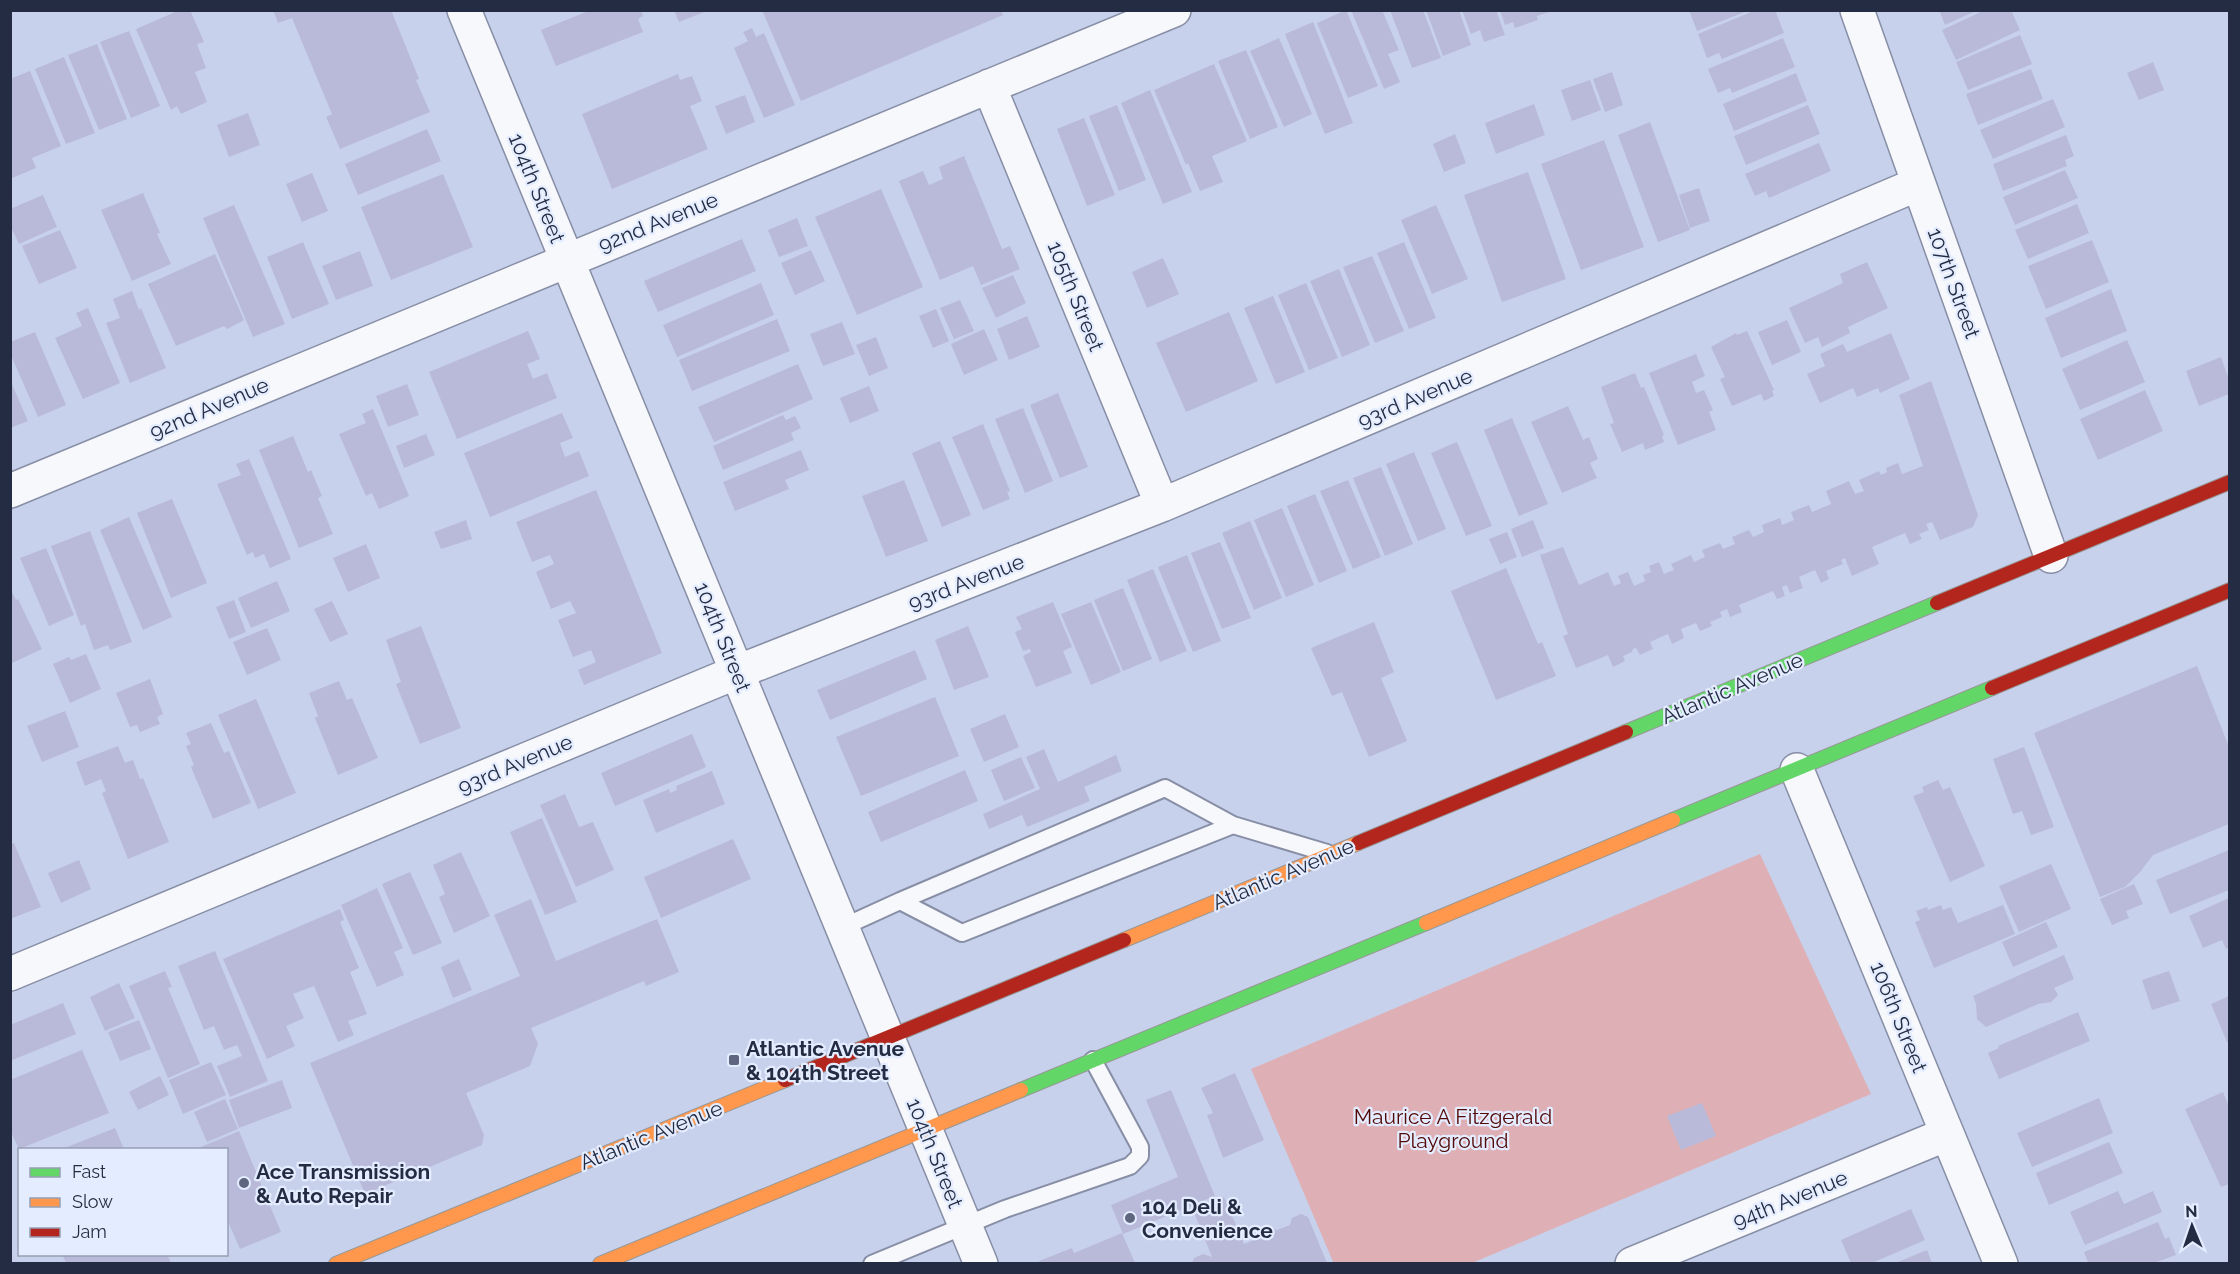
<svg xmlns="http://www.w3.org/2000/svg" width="2240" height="1274" font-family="Raleway,sans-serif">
	<rect width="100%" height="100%" fill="#c7d1ec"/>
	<path fill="#deb0b5" d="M1760 854 1871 1094 1472 1263 1334 1264 1251 1069Z"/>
	<path fill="#b9bad9" d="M180 10H190L204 42 197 44 206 68 195 72 207 102 181 114 177 106 171 110 136 29Z
		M273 10H391L419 79 416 80 430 112 340 149 326 117 332 114 292 18 278 23Z
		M591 10H641L643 16 638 19 643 32 556 66 541 30Z
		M674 10H707V11L679 22Z
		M762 10H1001L1003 15 801 101Z
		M1346 10 1378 86 1348 98 1317 23Z
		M1351 10H1382L1399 50 1388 54 1400 82 1384 89Z
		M1390 10H1423L1441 58 1412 68Z
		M1426 10H1459L1471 45 1443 56Z
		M1462 10H1496L1505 35 1484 42 1480 30 1471 34Z
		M1500 10H1552V11L1537 16 1538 20 1515 28 1513 22 1505 25Z
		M1689 10H1747V11L1697 31Z
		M1756 10H1775L1784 33 1722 59 1719 53 1707 58 1698 34Z
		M1939 10H1978L1945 25Z
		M1985 10H2011L2020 30 1956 60 1942 30Z
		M1313 22 1353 123 1325 134 1285 34Z
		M752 28 756 37 764 33 795 105 764 118 734 48 748 41 743 32Z
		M129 31 160 106 131 118 100 42Z
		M2020 35 2032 64 1968 90 1956 62Z
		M1279 38 1312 114 1284 127 1250 51Z
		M1783 38 1795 67 1732 93 1730 88 1718 93 1708 69Z
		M97 44 127 119 99 130 68 55Z
		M1246 50 1278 127 1250 139 1218 61Z
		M64 57 95 133 66 144 35 69Z
		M2153 62 2164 90 2139 100 2127 73Z
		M1214 64 1247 141 1212 156 1223 182 1200 191 1188 163 1186 165 1154 90Z
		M2031 69 2043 99 1978 125 1966 94Z
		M30 71 61 146 32 158 36 168 10 179V79Z
		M1612 72 1623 105 1605 112 1593 79Z
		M1796 73 1807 101 1734 131 1723 104Z
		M678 74 680 80 692 76 702 101 690 106 708 149 612 189 582 114Z
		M1590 80 1601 110 1572 121 1561 90Z
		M1150 90 1192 192 1163 204 1121 103Z
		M745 95 755 122 726 134 715 106Z
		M2053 99 2065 127 1993 159 1980 130Z
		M1534 104 1545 135 1496 154 1485 123Z
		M1117 105 1146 180 1119 191 1089 116Z
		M1808 105 1820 134 1746 165 1734 136Z
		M248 113 260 145 229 157 217 125Z
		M1084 118 1115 195 1087 206 1057 129Z
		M1650 122 1690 230 1658 242 1618 135Z
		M427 129 441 161 358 195 345 164Z
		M1455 134 1466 163 1444 172 1433 144Z
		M2066 135 2074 156 2065 160 2067 166 2003 191 1993 164Z
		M1604 140 1644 247 1581 270 1541 164Z
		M1819 143 1831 171 1769 198 1766 191 1755 196 1745 174Z
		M964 156 1002 249 1010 246 1020 269 981 285 973 266 940 280 899 181 923 171 929 185 943 179 939 167Z
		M2065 170 2078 198 2015 225 2003 197Z
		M1528 172 1566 279 1502 302 1464 195Z
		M312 173 328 211 302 222 286 184Z
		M443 174 473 247 391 280 361 207Z
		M1699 188 1710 221 1690 228 1679 195Z
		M881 189 923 287 857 315 815 217Z
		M143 193 160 233 157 234 171 264 132 281 101 210Z
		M43 195 57 227 19 244 10 225V209Z
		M2077 204 2089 233 2028 259 2015 230Z
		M234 205 285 324 253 337 203 218Z
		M1436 205 1468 279 1432 294 1401 220Z
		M797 218 808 246 779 257 768 230Z
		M60 230 77 268 39 284 22 246Z
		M742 239 756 271 658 312 644 281Z
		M2092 240 2109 282 2046 309 2028 266Z
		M303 242 329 304 292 319 267 257Z
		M1404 242 1436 318 1409 329 1377 253Z
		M811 250 825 281 795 295 781 263Z
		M360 251 373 286 336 300 322 266Z
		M215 254 244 320 227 329 224 326 176 346 148 284Z
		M1372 256 1404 331 1375 343 1343 267Z
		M1163 258 1179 294 1147 308 1132 272Z
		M1867 262 1888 308 1848 327 1850 333 1822 347 1818 337 1805 343 1789 308 1843 283 1840 274Z
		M1339 269 1370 345 1342 357 1310 281Z
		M1013 275 1026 303 996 318 982 288Z
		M761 283 774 315 677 357 663 325Z
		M1306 283 1338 358 1309 370 1278 295Z
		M2111 289 2127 331 2061 358 2045 318Z
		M132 291 139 310 141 308 166 368 130 383 106 323 120 318 113 299Z
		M1273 296 1305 372 1276 384 1244 308Z
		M960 300 974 331 954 339 940 308Z
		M88 308 120 383 83 399 55 338 82 326 76 313Z
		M936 309 949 341 933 348 919 316Z
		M1229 312 1258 381 1186 412 1156 343Z
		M1027 316 1040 347 1009 360 997 329Z
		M777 319 790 351 692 391 679 360Z
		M1787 320 1801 352 1772 365 1758 332Z
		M842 322 855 354 823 366 810 334Z
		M984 329 998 360 964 375 951 344Z
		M528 331 540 359 527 364 533 379 547 373 557 398 457 439 429 372Z
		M1747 331 1774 390 1772 391 1774 396 1764 401 1761 394 1732 406 1720 379 1725 377 1711 347 1736 333 1737 335Z
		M35 332 66 405 38 417 10 353V342Z
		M1891 333 1910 379 1880 393 1878 388 1857 397 1853 388 1820 403 1807 374 1825 366 1820 354 1843 344 1847 352Z
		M876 337 888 368 869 376 856 345Z
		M2127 340 2145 382 2080 410 2062 369Z
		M1696 354 1705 376 1692 382 1696 393 1704 390 1713 410 1709 412 1716 430 1678 445 1649 373Z
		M2221 357 2229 380V394L2199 406 2186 371Z
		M798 364 813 399 714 442 698 407Z
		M1635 373 1641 388 1644 387 1664 435 1662 436 1664 442 1645 450 1643 443 1622 452 1610 424 1614 423 1601 387Z
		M10 380 28 421 10 428Z
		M1931 381 1978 515 1973 527 1940 540 1932 522 1926 524 1929 530 1919 534 1922 539 1910 544 1905 533 1872 547 1879 564 1852 576 1845 558 1841 560 1843 564 1826 571 1829 579 1821 583 1815 570 1799 577 1803 588 1790 593 1787 585 1782 587 1785 596 1777 599 1773 591 1739 605 1742 612 1730 617 1727 609 1720 612 1722 617 1710 622 1712 626 1700 631 1696 623 1681 629 1684 638 1672 644 1668 634 1650 642 1653 649 1640 655 1636 648 1633 649 1632 652 1623 656 1625 661 1613 667 1608 655 1576 668 1563 636 1568 634 1540 555 1563 547 1579 585 1608 572 1614 586 1621 583 1618 576 1628 572 1634 586 1645 581 1643 575 1651 572 1649 566 1659 562 1664 574 1674 570 1671 564 1691 555 1694 562 1705 557 1702 550 1720 543 1723 549 1735 544 1732 537 1749 530 1753 537 1764 532 1762 525 1780 518 1782 525 1794 520 1791 512 1809 505 1812 512 1831 504 1826 491 1849 481 1855 494 1864 491 1859 480 1879 471 1881 475 1887 472 1886 468 1898 463 1902 474 1923 466 1899 395Z
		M407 384 419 415 388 427 376 396Z
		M869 386 879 411 850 423 840 398Z
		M2145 390 2163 431 2098 460 2080 419Z
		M1058 393 1088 467 1060 478 1030 405Z
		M1568 406 1583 440 1589 437 1598 459 1590 463 1597 478 1562 493 1531 422Z
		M1023 408 1053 481 1025 493 995 419Z
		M373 409 409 496 379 509 372 493 366 496 339 434 366 423 362 414Z
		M562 413 573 438 560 443 565 457 579 451 589 476 490 517 464 453Z
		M783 415 786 420 795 416 801 428 791 433 794 440 723 470 713 446Z
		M1512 418 1548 504 1519 516 1484 430Z
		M983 424 1010 491 1007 492 1010 499 983 510 952 437Z
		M426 434 435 455 404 468 396 446Z
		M293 436 308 472 311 470 322 496 318 498 333 534 299 548 259 450Z
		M940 441 971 515 942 527 912 453Z
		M1457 442 1492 526 1466 536 1431 453Z
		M801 450 809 470 785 480 789 489 735 511 723 482Z
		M1414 452 1446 529 1418 541 1386 464Z
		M249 459 291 559 270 568 264 554 255 558 253 552 247 555 217 484 241 475 236 464Z
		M1381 467 1413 544 1385 556 1353 478Z
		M904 480 928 541 886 557 862 496Z
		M1348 480 1381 557 1353 569 1320 491Z
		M596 490 662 653 584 685 578 670 596 662 591 650 573 657 558 620 576 613 570 601 551 609 536 572 554 564 550 555 532 562 516 522Z
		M1315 494 1347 571 1319 583 1287 506Z
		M172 499 207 583 171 598 137 513Z
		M1282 508 1314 585 1286 597 1254 520Z
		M129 517 172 617 143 630 100 530Z
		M466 520 472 539 441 549 434 532Z
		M1533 520 1544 548 1522 557 1511 529Z
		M1250 521 1282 598 1254 610 1222 533Z
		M90 531 132 642 110 650 108 645 94 650 85 624 81 626 51 546Z
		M1507 532 1517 557 1500 564 1489 539Z
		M1220 542 1251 618 1222 629 1191 553Z
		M366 544 380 578 348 592 333 558Z
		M46 548 74 615 49 626 20 558Z
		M1187 555 1221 641 1193 652 1158 567Z
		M1506 568 1538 644 1542 642 1556 676 1496 700 1451 591Z
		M1153 569 1187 651 1160 662 1127 580Z
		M277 581 290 611 251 628 238 598Z
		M10 588 16 600 18 599 42 649 10 664Z
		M1123 588 1152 659 1123 671 1094 600Z
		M234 600 246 632 229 639 216 607Z
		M332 601 348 634 330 642 314 609Z
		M1053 602 1072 647 1063 651 1072 673 1036 687 1023 656 1031 652 1030 649 1023 651 1015 632 1022 629 1016 617Z
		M1091 602 1121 672 1091 685 1061 614Z
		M1374 622 1394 672 1381 678 1407 741 1369 757 1342 692 1332 696 1311 648Z
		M421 626 461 728 420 744 396 684 401 682 386 640Z
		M968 626 989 677 954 690 935 640Z
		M267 628 281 660 247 675 233 642Z
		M915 650 927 679 830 720 817 690Z
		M86 654 101 689 70 703 53 664 69 657 71 660Z
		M2197 666 2229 747V824L2153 855 2140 872 2125 887 2100 897 2034 733Z
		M150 679 163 714 157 717 160 724 140 732 137 725 130 727 116 693Z
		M339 681 347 700 352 698 378 758 338 775 315 718 318 716 309 693Z
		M935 697 959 756 861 796 836 737Z
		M256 699 296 793 258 809 218 715Z
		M65 711 79 747 42 762 27 726Z
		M1005 714 1019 747 984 762 970 729Z
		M211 723 224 753 229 751 251 803 213 819 191 767 194 765 186 746 191 744 186 733Z
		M692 734 706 767 615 806 601 773Z
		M118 746 125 763 133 760 140 779 143 778 169 842 128 859 102 793 106 791 101 779 85 786 76 762Z
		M2024 747 2054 827 2031 835 2022 811 2013 814 1993 759Z
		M1044 749 1058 782 1116 755 1122 771 1084 787 1090 801 1027 827 1022 815 989 829 983 814 1040 789 1026 757Z
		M1021 757 1035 788 1004 801 991 770Z
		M965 770 978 801 881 842 868 812Z
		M712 771 725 804 656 833 643 800 669 789 670 793 677 790 676 786Z
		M1938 780 1943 790 1950 787 1985 866 1950 882 1913 796 1924 792 1922 787Z
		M565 794 579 827 593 822 614 870 576 887 540 805Z
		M542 818 577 902 545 915 510 832Z
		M733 839 751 879 661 918 644 877Z
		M14 843 41 907 10 919V844Z
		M2229 850V890L2170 914 2156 880Z
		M461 852 490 916 454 933 439 897 445 894 433 865Z
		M79 860 91 889 61 903 48 873Z
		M2051 864 2071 909 2019 932 1999 886Z
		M410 872 442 943 413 955 382 884Z
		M2134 884 2143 904 2126 911 2129 918 2112 925 2100 899Z
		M377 888 403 948 394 952 404 975 377 987 341 905Z
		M2229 898V947L2226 949 2222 940 2203 948 2189 916Z
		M531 899 556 961 657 919 679 972 646 986 644 981 531 1028 538 1044 530 1066 466 1093 484 1135 482 1145 365 1194 310 1063 520 976 494 915Z
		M1941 905 1943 910 1951 907 1958 923 2003 905 2015 934 1934 968 1915 922 1920 920 1916 911 1927 907 1928 910Z
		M340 909 344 920 340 922 359 968 350 972 367 1014 348 1021 354 1035 338 1042 314 986 293 994 304 1018 286 1026 295 1046 267 1059 223 959Z
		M2046 922 2058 947 2013 967 2002 942Z
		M215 951 268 1081 230 1097 217 1066 242 1056 237 1045 224 1050 214 1026 204 1030 178 966Z
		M2064 955 2074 979 2054 988 2058 995 2051 1002 2038 1004 1986 1027 1977 1019 1976 1004 1973 996Z
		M459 959 472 990 453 998 441 967Z
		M165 971 172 987 168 988 200 1064 168 1078 129 986Z
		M2169 971 2180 1001 2152 1010 2142 980Z
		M119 983 135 1018 105 1031 90 997Z
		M2229 996V1041L2227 1042 2211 1004Z
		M63 1003 76 1034 10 1061V1025Z
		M2078 1012 2090 1041 1999 1079 1988 1053 1999 1048 1998 1046Z
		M139 1020 151 1049 120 1061 108 1032Z
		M82 1050 109 1113 19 1149 10 1130V1080Z
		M211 1062 226 1095 183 1114 169 1080Z
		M1235 1073 1264 1140 1223 1158 1207 1115 1213 1113 1201 1088Z
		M160 1076 169 1095 138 1110 129 1092Z
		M282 1080 292 1108 239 1128 229 1100Z
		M1171 1090 1215 1196 1123 1234 1111 1205 1178 1177 1146 1100Z
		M2223 1092 2229 1107V1184L2221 1187 2185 1109Z
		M2099 1098 2113 1133 2032 1167 2017 1133Z
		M225 1099 238 1129 207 1142 194 1112Z
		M1702 1103 1716 1136 1681 1150 1667 1116Z
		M115 1128 124 1149H62Z
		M239 1131 281 1232 240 1249 226 1217V1149H196Z
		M2109 1142 2123 1173 2049 1205 2036 1173Z
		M2118 1191 2124 1204 2153 1191 2162 1212 2085 1245 2070 1212Z
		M1224 1197 1244 1244 1259 1238 1260 1231 1270 1227 1277 1230 1290 1225 1292 1218 1301 1214 1308 1217 1327 1263H1192L1194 1258 1203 1254 1212 1257 1193 1210Z
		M1911 1209 1925 1240 1872 1263H1851L1841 1240Z
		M2158 1222 2165 1239 2169 1237 2176 1255 2154 1263 2088 1262 2084 1252Z
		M1122 1233 1135 1263H1040L1039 1261 1072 1248 1074 1253Z
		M1927 1250 1932 1263H1895Z
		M62 1254H167L171 1263H66Z"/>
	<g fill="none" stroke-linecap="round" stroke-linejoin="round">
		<defs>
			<path id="lane" d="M900 901 1165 788 1233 825
				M843 927 900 901 962 933 1233 825 1327 853
				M872 1264 1005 1209 1130 1166 1140 1156V1147L1093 1060"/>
			<path id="street" d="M464 10 981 1264
				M1857 10 2051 556
				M989 86 1162 505
				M10 491 1174 10
				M1797 770 2001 1264
				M10 974 737 672 1162 505 1918 184
				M1632 1264 1947 1134"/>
			<path id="fast" d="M1626 732 1937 603
				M1673 820 1992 688
				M1021 1090 1426 923"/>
			<path id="slow" d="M1426 923 1673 820
				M1124 940 1358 843
				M336 1264 785 1080
				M600 1264 1021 1090"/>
			<path id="jam" d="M1937 603 2230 482
				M1992 688 2230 590
				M1358 843 1626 732
				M785 1080 1124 940"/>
		</defs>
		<use href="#lane" stroke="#878ea5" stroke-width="20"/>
		<use href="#street" stroke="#878ea5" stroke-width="36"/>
		<use href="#fast" stroke="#989897" stroke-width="16"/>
		<use href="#slow" stroke="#989897" stroke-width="16"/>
		<use href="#jam" stroke="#989897" stroke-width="16"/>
		<use href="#lane" stroke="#f7f8fc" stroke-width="16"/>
		<use href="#street" stroke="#f7f8fc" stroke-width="33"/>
		<use href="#fast" stroke="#63d668" stroke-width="14"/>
		<use href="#slow" stroke="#ff974d" stroke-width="14"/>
		<use href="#jam" stroke="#b3261e" stroke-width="14"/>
	</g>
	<g fill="#5d667e" stroke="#e4ecff" stroke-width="2">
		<rect x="728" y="1054" width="12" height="12" rx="3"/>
		<circle cx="244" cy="1183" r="6"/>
		<circle cx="1130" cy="1218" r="6"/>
	</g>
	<g text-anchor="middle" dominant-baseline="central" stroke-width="4.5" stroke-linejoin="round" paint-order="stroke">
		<g font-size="21" fill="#242c43" stroke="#e4ecff">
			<text transform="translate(537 188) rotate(68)">104th Street</text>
			<text transform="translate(658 222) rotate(-22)">92nd Avenue</text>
			<text transform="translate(1954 283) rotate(70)">107th Street</text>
			<text transform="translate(1076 296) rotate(68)">105th Street</text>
			<text transform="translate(1415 398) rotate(-23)">93rd Avenue</text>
			<text transform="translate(209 408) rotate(-23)">92nd Avenue</text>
			<text transform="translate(966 582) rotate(-21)">93rd Avenue</text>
			<text transform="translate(723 637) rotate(68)">104th Street</text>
			<text transform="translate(1732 688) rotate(-23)">Atlantic Avenue</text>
			<text transform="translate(515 764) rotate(-23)">93rd Avenue</text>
			<text transform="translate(1283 874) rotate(-23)">Atlantic Avenue</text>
			<text transform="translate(1899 1017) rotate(68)">106th Street</text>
			<text transform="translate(651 1135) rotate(-22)">Atlantic Avenue</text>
			<text transform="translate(935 1153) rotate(68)">104th Street</text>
			<text transform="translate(1790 1199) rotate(-22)">94th Avenue</text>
		</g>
		<g font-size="21" font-weight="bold" fill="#242c43" stroke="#e4ecff" text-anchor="start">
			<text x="746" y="1048">Atlantic Avenue<tspan x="746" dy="24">&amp; 104th Street</tspan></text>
			<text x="256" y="1171">Ace Transmission<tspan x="256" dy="24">&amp; Auto Repair</tspan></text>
			<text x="1142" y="1206">104 Deli &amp;<tspan x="1142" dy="24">Convenience</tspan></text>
		</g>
		<g font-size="21" fill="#530a06" stroke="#e4ecff">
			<text x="1453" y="1116">Maurice A Fitzgerald<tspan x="1453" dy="24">Playground</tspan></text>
		</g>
	</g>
	<rect width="2240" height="1274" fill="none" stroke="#242c43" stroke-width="24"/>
	<rect x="18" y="1148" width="210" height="108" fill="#e4ecff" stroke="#979fb4" stroke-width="1.5"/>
	<rect x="30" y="1168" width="30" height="9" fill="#63d668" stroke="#979fb4" stroke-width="1.5"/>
	<text x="72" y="1178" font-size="18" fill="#242c43">Fast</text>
	<rect x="30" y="1198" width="30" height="9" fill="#ff974d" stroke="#979fb4" stroke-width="1.5"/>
	<text x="72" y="1208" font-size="18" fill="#242c43">Slow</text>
	<rect x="30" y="1228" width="30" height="9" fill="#b3261e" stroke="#979fb4" stroke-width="1.5"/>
	<text x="72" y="1238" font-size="18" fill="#242c43">Jam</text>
	<g transform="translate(2192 1226) rotate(358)" stroke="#e4ecff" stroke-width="4.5" paint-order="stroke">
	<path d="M0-4.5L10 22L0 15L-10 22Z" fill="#242c43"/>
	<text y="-9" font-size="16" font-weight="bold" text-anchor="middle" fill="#242c43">N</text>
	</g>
</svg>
